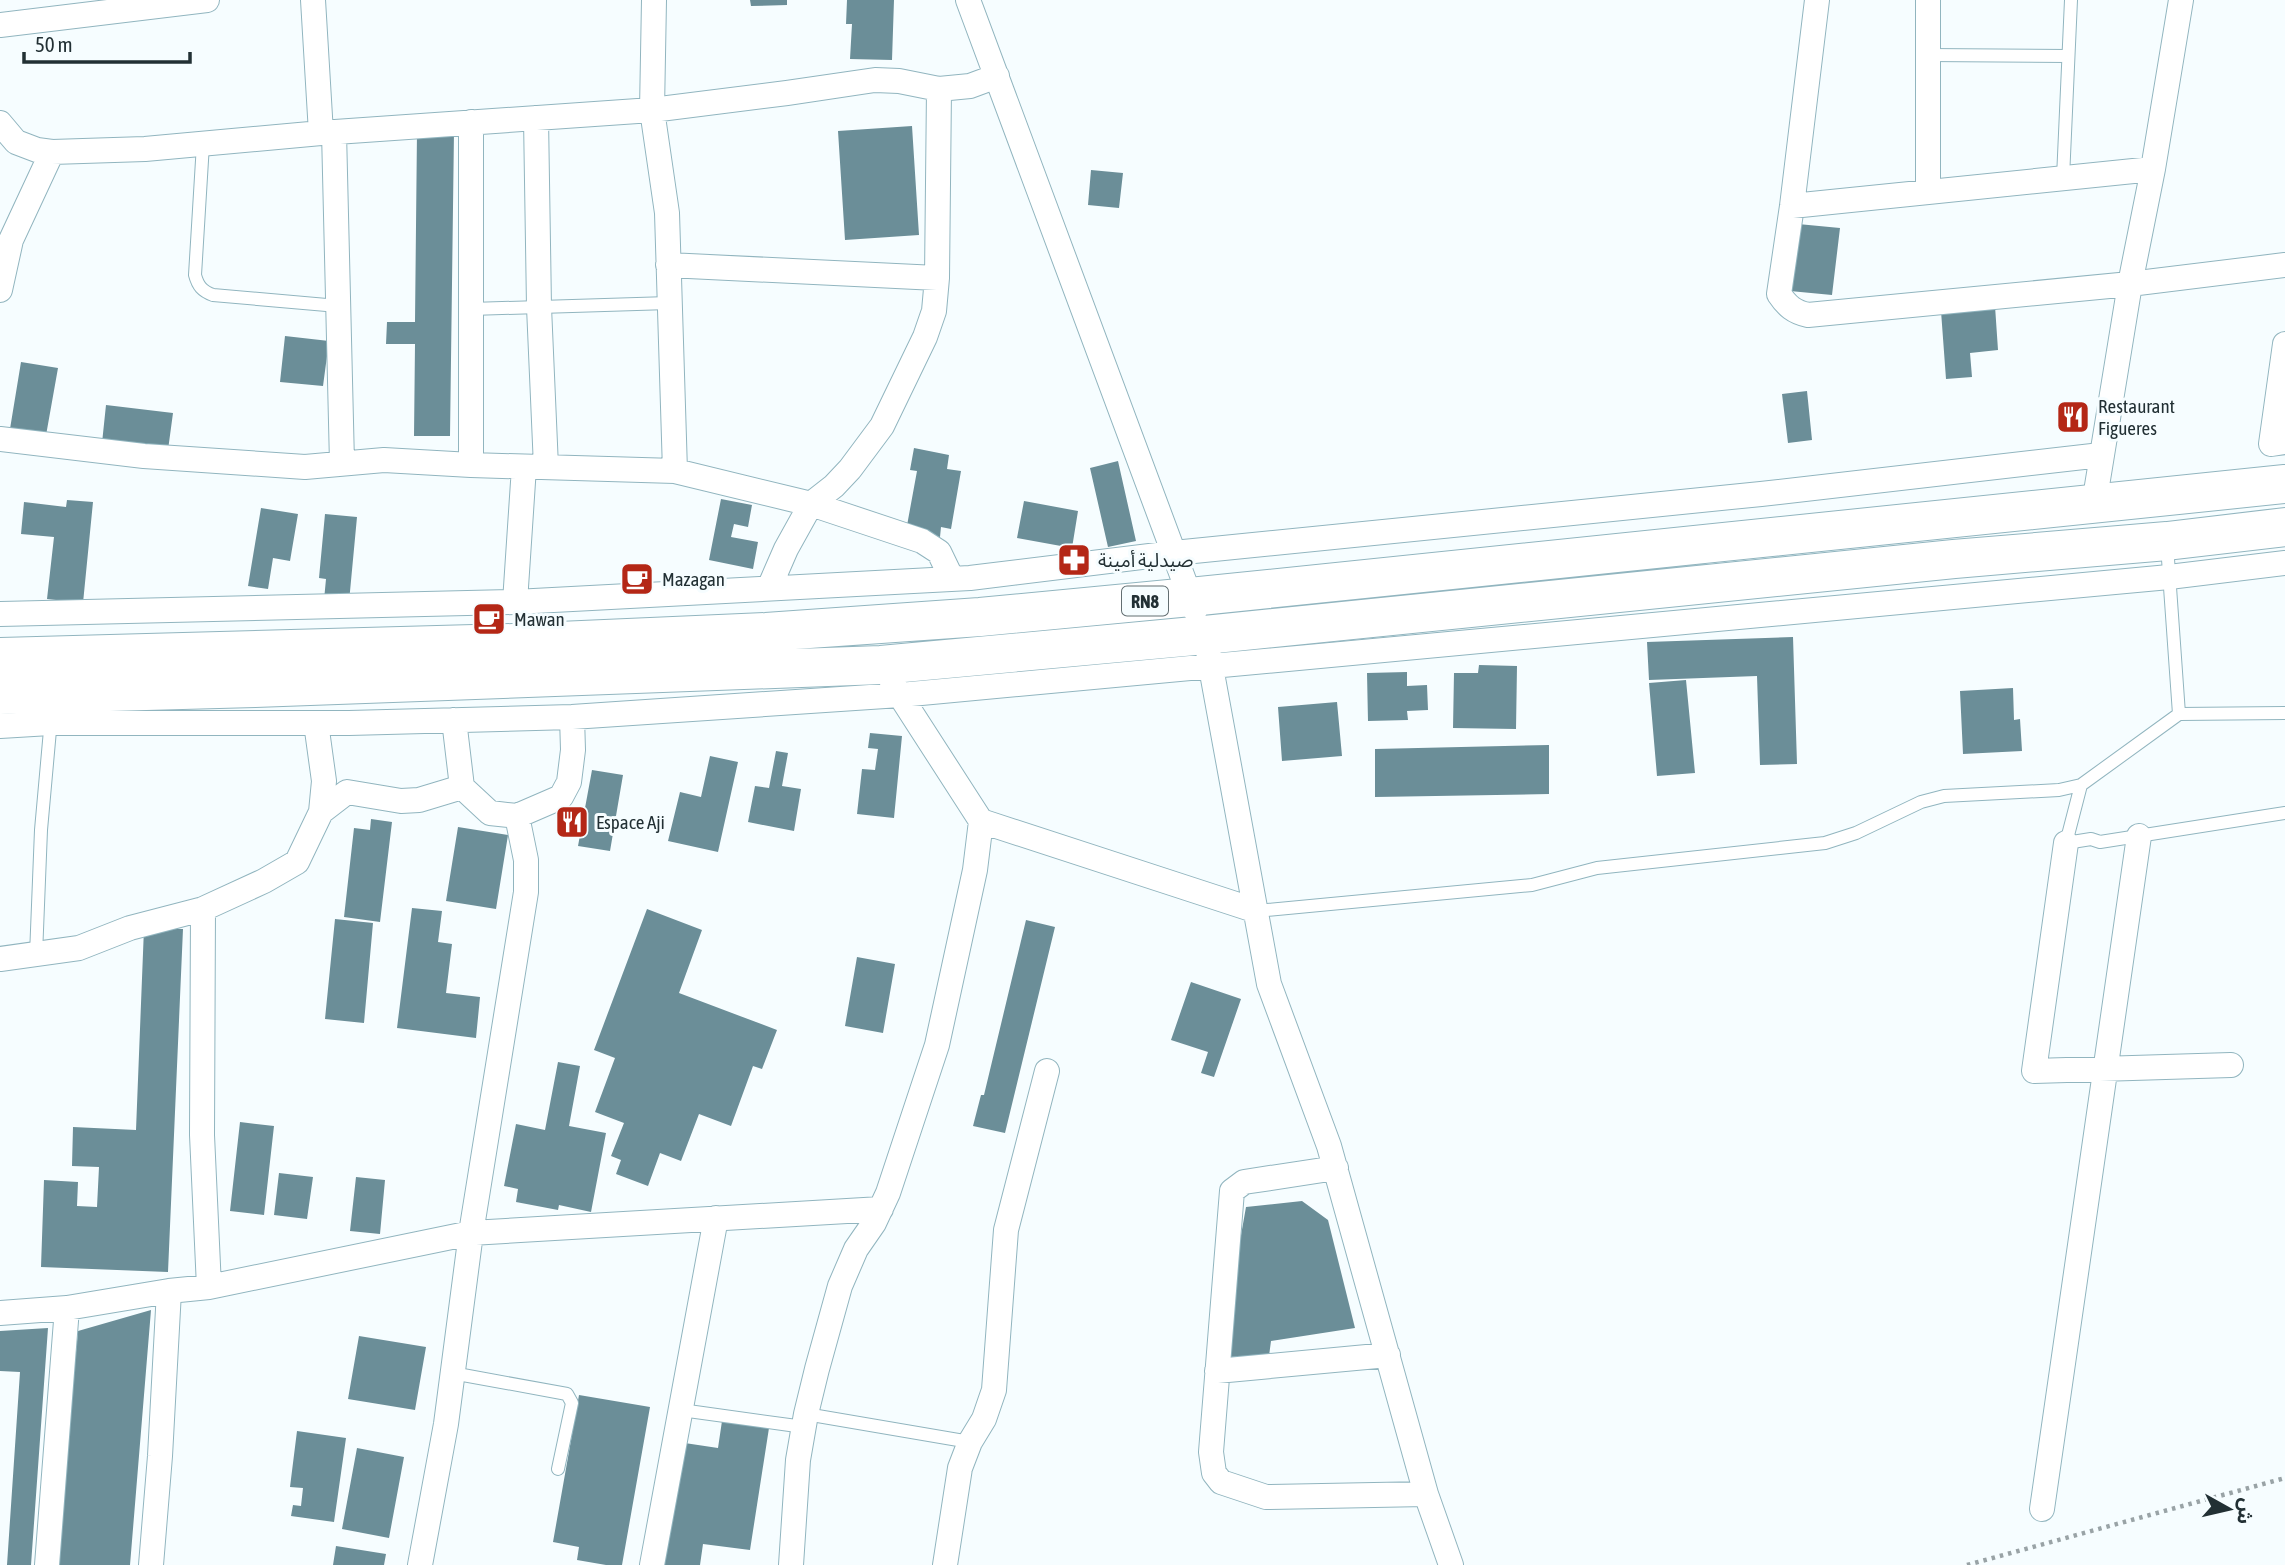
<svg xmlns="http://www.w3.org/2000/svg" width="2285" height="1565" font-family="'Asap Condensed','Noto Sans Arabic',sans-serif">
	<rect width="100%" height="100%" fill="#f6fdff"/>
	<path fill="#6b8e98" d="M750 0H787V5L751 6Z
		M847 0H894L892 60 850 59 852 24H846Z
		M912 126 919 235 845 240 838 131Z
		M417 131H454L450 436H414L415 344H386L387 322H415Z
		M1091 170 1123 173 1119 208 1088 205Z
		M1798 224 1840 228 1832 295 1790 291Z
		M1995 306 1998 350 1970 353 1972 377 1946 379 1941 311Z
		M285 336 329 341 323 386 280 382Z
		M21 362 58 368 45 441 9 435Z
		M1807 391 1812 440 1788 443 1782 394Z
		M106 405 173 413 168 450 102 443Z
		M914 448 949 455 947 469 961 471 951 529 941 527 940 537 906 531 917 471 910 470Z
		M1118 461 1136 541 1108 547 1090 468Z
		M721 499 752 505 748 527 734 524 731 537 758 542 753 569 709 560Z
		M67 500 93 502 83 603 47 599 54 537 21 534 24 502 66 507Z
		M1024 501 1078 511 1072 548 1017 538Z
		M261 508 298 514 290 561 273 558 268 589 248 586Z
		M325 514 357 517 349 602 324 600 326 579 319 578Z
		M1793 637 1797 764 1760 765 1757 676 1649 680 1647 642Z
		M1479 665 1517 666 1516 729 1453 728 1454 673H1478Z
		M1407 672V686L1427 685 1428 710 1407 711 1408 720 1368 721 1367 673Z
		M1686 680 1695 773 1657 776 1649 683Z
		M2013 688 2014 720 2020 719 2022 751 1963 754 1960 691Z
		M1337 702 1342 756 1282 761 1278 707Z
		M870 733 902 736 894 818 857 814 862 769 875 770 878 749 868 748Z
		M1549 745V794L1375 797V749Z
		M776 751 788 753 782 786 801 789 794 831 748 822 755 786 769 788Z
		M710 756 738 762 718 852 668 841 680 792 701 797Z
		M592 770 623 775 610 851 578 846Z
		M371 819 392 822 380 922 344 917 354 828 370 830Z
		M458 827 508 835 496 909 446 901Z
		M412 908 442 911 438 942 452 944 446 993 480 997 476 1038 397 1028Z
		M647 909 702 930 679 993 777 1030 762 1069 753 1066 731 1126 699 1114 681 1161 660 1153 648 1186 616 1174 621 1160 611 1156 624 1123 595 1112 615 1058 594 1050Z
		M335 919 373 923 364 1023 325 1019Z
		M1026 920 1055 927 1005 1133 973 1126 981 1095H984Z
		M144 928 183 929 168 1272 41 1267 44 1180 78 1182 77 1206 97 1207 99 1167 72 1166 73 1127 136 1130Z
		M857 957 895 964 883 1033 845 1026Z
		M1191 982 1241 999 1214 1077 1201 1073 1208 1052 1171 1040Z
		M558 1062 580 1066 569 1126 606 1133 591 1212 559 1205 558 1210 516 1202 518 1189 504 1186 516 1124 545 1130Z
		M240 1122 274 1126 264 1215 230 1211Z
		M279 1173 313 1177 307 1219 274 1215Z
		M356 1177 385 1180 380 1234 350 1231Z
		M1302 1201 1328 1220 1355 1328 1271 1341 1269 1356 1227 1357 1231 1292 1246 1207Z
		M151 1310 130 1565H56L78 1331Z
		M48 1328 31 1565H7L20 1372 0 1371V1331Z
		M359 1336 426 1347 415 1410 348 1399Z
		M579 1395 650 1407 622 1565H606L577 1560 579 1547 553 1542Z
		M722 1421 769 1428 750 1550 703 1544 700 1565H660L678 1442 718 1448Z
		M297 1431 346 1438 334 1522 291 1516 293 1505 301 1506 303 1488 290 1487Z
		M357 1448 404 1457 389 1538 342 1529Z
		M336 1546 386 1554 384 1565H333Z"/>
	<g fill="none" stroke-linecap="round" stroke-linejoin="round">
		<defs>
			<path id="service" d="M1928 55 2068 56
				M203 144 195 275C198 286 202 291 213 295L338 306
				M2063 178 2071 0
				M471 309 669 303
				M2179 714 2285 713
				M2081 785 2066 843 2091 839 2100 842 2285 813
				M1257 911 1532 885 1597 868 1825 843 1856 833 1921 802 1944 796 2059 790 2081 785 2179 714 2167 545
				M36 955 41 830 51 719
				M452 1373 567 1394 572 1403 558 1469
				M681 1410 804 1427
				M806 1414 970 1442"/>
			<path id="minor" d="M313 0 321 133
				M654 0 652 110 667 213 675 471
				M968 0 1195 610
				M1817 0 1792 206 1779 294C1787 306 1794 312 1808 315L2130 284 2285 265
				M1928 0V192
				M0 25 207 0
				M536 118 539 307 546 467
				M0 123 16 142 37 150 52 152 145 149 321 133 652 110 787 93 875 80 899 81 939 89 970 86 997 76
				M334 132 342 463
				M1792 206 2153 169
				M668 265 937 278
				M0 290 11 240 52 152
				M2285 344 2271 444 2285 442
				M0 439 144 456 305 467 384 460 471 465 675 471 811 504 922 541 939 552 952 579
				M471 465V122
				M2094 504 2130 284 2153 169 2181 0
				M769 588 786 549 811 504 834 486 850 469 882 426 925 337 934 311 937 278 939 89
				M515 602 524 467
				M0 614 515 602 970 578 1174 553 1761 494 2101 455
				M1208 651 1269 984 1329 1146 1426 1494 1451 1565
				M892 683 981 821 1257 911
				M454 720 462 787 490 813 517 816 561 797 569 782 573 750 572 717
				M0 726 50 723H349L572 717 900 695 2169 577 2285 563
				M321 812 347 792 401 801 419 800 462 787
				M2066 843 2034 1071 2231 1065
				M203 909 202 1135 209 1287
				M0 959 79 948 130 928 203 909 264 881 297 862 321 812 324 781 316 723
				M1336 1168 1244 1182 1232 1191 1211 1452 1214 1473 1221 1482 1266 1497 1426 1494
				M0 1313 67 1308 169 1291 209 1287 471 1233 881 1209
				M1217 1371 1388 1355
				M2042 1509 2139 836
				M47 1565 67 1308
				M151 1565 160 1456 169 1291
				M420 1565 446 1424 471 1233 526 892V860L517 816
				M652 1565 716 1218
				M791 1565 798 1460 806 1414 817 1369 840 1286 856 1249 874 1223 888 1193 937 1045 975 870 981 821
				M945 1565 960 1468 970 1442 984 1419 994 1390 1006 1230 1047 1071"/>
			<path id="trunk" d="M0 657 513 643 766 632 980 617 1190 597 2285 484
				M0 695 255 688 881 665 1205 635 1954 559 2167 541 2285 527"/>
		</defs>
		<use href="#service" stroke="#91b5bf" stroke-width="14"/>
		<use href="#minor" stroke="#91b5bf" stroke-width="26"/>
		<use href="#trunk" stroke="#91b5bf" stroke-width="40"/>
		<path stroke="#99a3a6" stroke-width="4.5" stroke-dasharray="3.5 5" stroke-linecap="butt" d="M1967 1565 2285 1478"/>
		<use href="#service" stroke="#fff" stroke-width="12"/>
		<use href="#minor" stroke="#fff" stroke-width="24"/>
		<use href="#trunk" stroke="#fff" stroke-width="38"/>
	</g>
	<defs>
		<symbol id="restaurant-square" viewBox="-11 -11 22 22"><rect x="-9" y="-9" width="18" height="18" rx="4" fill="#b42716" stroke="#f6fdff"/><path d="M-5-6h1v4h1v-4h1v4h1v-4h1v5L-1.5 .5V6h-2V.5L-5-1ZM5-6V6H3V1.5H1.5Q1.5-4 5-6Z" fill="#fff"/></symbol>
		<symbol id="pharmacy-square" viewBox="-11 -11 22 22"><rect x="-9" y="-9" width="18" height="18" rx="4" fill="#b42716" stroke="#f6fdff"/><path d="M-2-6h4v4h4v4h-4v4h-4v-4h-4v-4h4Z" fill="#fff"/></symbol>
		<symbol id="cafe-square" viewBox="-11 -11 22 22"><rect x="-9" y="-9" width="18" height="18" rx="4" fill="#b42716" stroke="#f6fdff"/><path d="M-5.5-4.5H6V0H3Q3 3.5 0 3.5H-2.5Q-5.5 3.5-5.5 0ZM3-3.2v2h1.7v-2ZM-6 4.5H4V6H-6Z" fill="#fff"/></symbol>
	</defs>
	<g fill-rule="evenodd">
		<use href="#restaurant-square" x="2054" y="398" width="38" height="38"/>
		<use href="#pharmacy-square" x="1055" y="541" width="38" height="38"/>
		<use href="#cafe-square" x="618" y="560" width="38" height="38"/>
		<use href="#cafe-square" x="470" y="600" width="38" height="38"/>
		<use href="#restaurant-square" x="553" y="803" width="38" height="38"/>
	</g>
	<g text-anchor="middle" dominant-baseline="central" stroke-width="6" stroke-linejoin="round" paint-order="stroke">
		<rect fill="#f6fdff" stroke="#626e71" stroke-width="2" x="1122" y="586.5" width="46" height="29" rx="5"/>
		<g font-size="18" font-weight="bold" fill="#223034">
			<text x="1145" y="601">RN8</text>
		</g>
		<g font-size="19" fill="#223034" stroke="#f6fdff" text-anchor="start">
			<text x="2098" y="406">Restaurant<tspan x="2098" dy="22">Figueres</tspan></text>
			<text x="1098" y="560">صيدلية أمينة</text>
			<text x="662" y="579">Mazagan</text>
			<text x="514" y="619">Mawan</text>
			<text x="596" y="822">Espace Aji</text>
		</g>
	</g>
	<g transform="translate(2229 1509) rotate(98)" stroke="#f6fdff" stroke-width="5" paint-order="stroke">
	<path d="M0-5L12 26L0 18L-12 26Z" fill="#223034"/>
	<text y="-10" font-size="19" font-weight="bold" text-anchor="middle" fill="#223034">ش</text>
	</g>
	<path d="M24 52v10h166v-10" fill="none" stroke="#223034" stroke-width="3.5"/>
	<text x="35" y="52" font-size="21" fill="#223034" stroke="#f6fdff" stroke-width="5" paint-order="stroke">50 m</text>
</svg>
